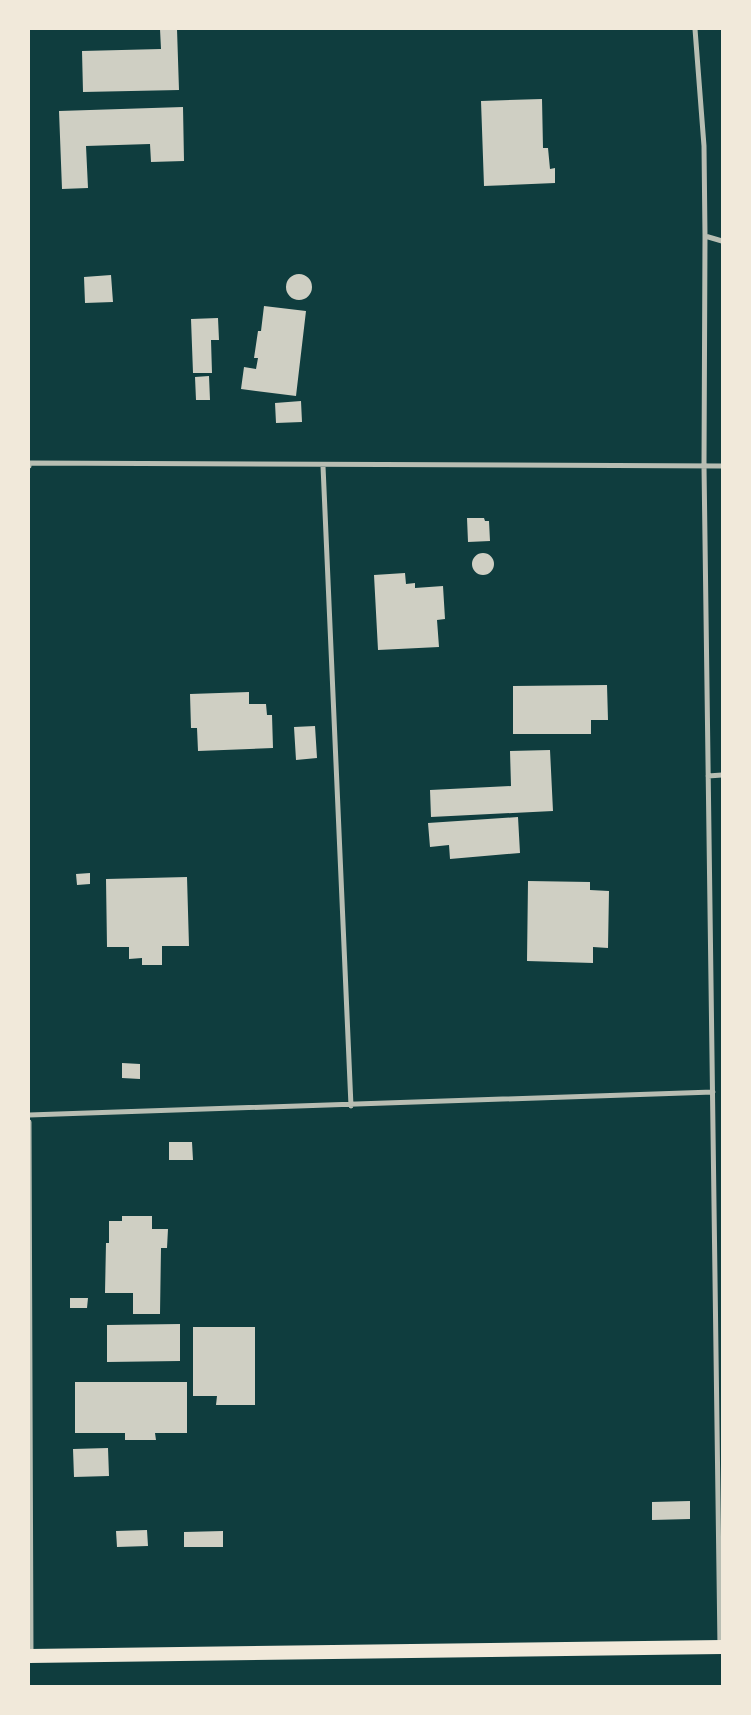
<svg xmlns="http://www.w3.org/2000/svg" width="751" height="1715" font-family="'Fira Sans Condensed',sans-serif">
	<rect width="100%" height="100%" fill="#0f3d3e"/>
	<path fill="#cfcfc3" d="M160 29H177L179 90 83 92 82 51 161 49Z
		M542 99 543 148H548L550 169 555 168V183L484 186 481 101Z
		M183 107 184 161 151 162 150 144 86 146 88 188 62 189 59 111Z
		M286 287a13 13 0 1 1 26 0a13 13 0 1 1-26 0Z
		M111 275 113 302 85 303 84 277Z
		M264 306 306 311 296 396 241 389 244 367 256 369 258 358H254L258 331H261Z
		M218 318 219 340H211L212 373H193L191 319Z
		M209 376 210 400H196L195 377Z
		M301 401 302 422 276 423 275 403Z
		M467 518H484L485 521H489L490 541 468 542Z
		M472 564a11 11 0 1 1 22 0a11 11 0 1 1-22 0Z
		M405 573 406 584 415 583V588L443 586 445 619 437 620 439 647 378 650 374 575Z
		M607 685 608 720H591V734H513V686Z
		M249 692V704H266L267 715H272L273 748 198 751 197 728H191L190 694Z
		M315 726 317 758 296 760 294 727Z
		M550 750 553 811 431 817 430 790 511 786 510 751Z
		M518 817 520 853 450 859 449 845 430 847 428 823Z
		M90 873V884L77 885 76 874Z
		M187 877 189 946H162V965H142V958L129 959V947H107L106 879Z
		M528 881 590 882V890L609 891 608 948 593 947V963L527 961Z
		M122 1063 140 1064V1079L122 1078Z
		M169 1142H192L193 1160H169Z
		M122 1216H152V1229H168L167 1248H161L160 1314H133V1293H105L106 1243H109V1221H122Z
		M70 1298H88L87 1308H70Z
		M180 1324V1361L107 1362V1325Z
		M193 1327H255V1405H216L217 1396H193Z
		M75 1382H187V1433H155L156 1440H125V1433H75Z
		M108 1448 109 1476 74 1477 73 1449Z
		M690 1501V1519L652 1520V1502Z
		M147 1530 148 1546 117 1547 116 1531Z
		M223 1531V1547H184V1532Z"/>
	<g fill="none" stroke-linecap="round" stroke-linejoin="round">
		<path stroke="#b8beb3" stroke-width="5" d="M695 29 704 146 705 236 704 466 720 1647
			M705 236 722 241
			M29 466V463L722 466
			M323 466 351 1106
			M708 776 722 775
			M29 1115 713 1092
			M29 1122 31 1656"/>
		<path stroke="#f1e9da" stroke-width="14" d="M29 1656 722 1647"/>
	</g>
	<rect width="751" height="1715" fill="none" stroke="#f1e9da" stroke-width="60"/>
</svg>
